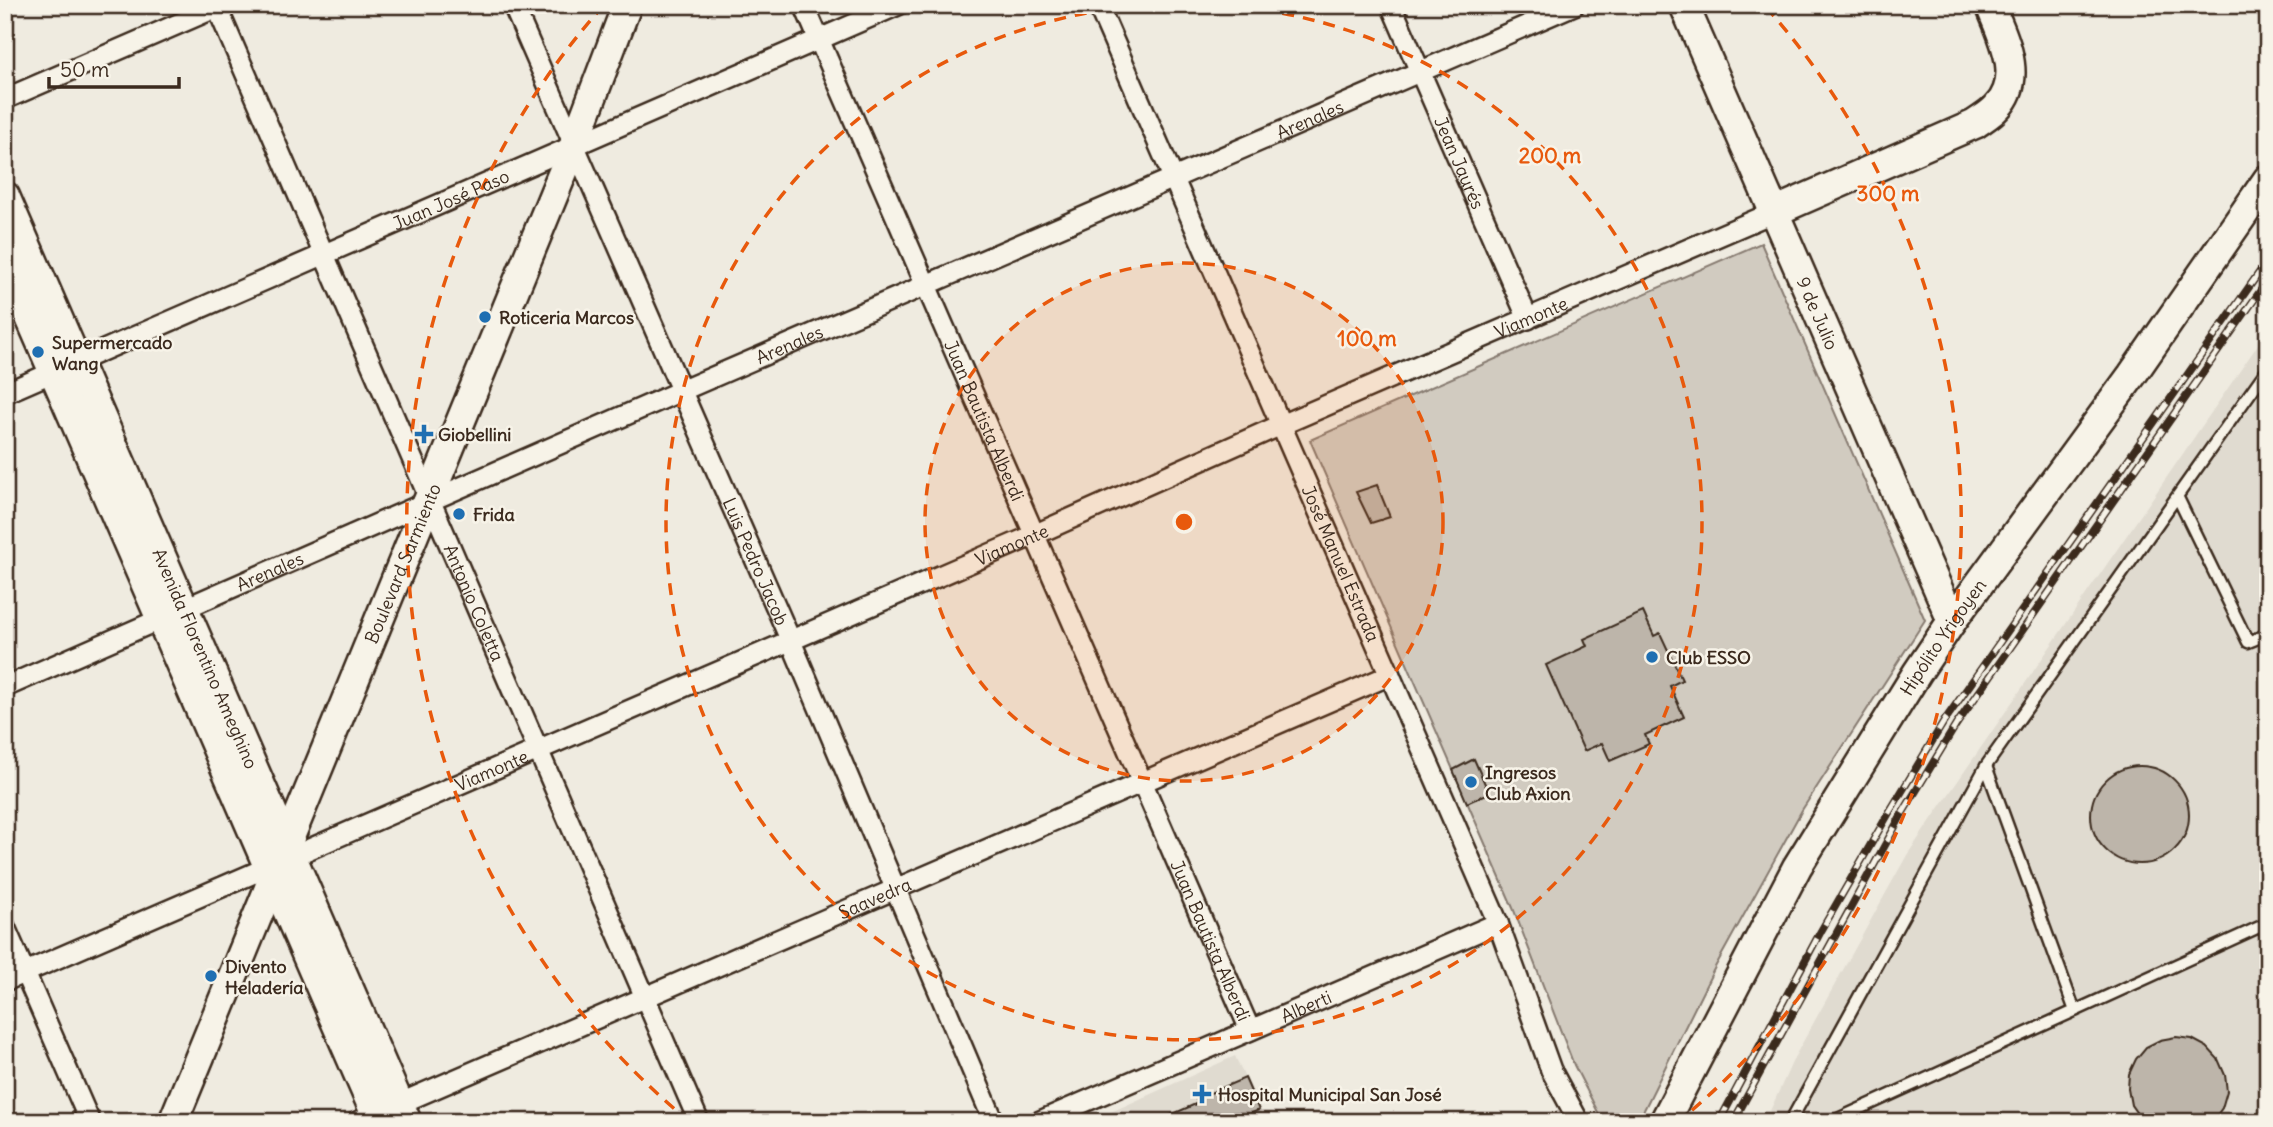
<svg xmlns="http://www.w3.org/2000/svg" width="2273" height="1127" font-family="Delius,sans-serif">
	<rect width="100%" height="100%" fill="#efebe0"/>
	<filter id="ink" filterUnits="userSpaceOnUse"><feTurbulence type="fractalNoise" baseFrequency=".0143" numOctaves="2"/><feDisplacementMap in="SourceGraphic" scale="14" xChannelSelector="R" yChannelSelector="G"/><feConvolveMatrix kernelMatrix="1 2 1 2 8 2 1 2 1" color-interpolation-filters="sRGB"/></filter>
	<g filter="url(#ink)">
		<path fill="#e0dbd0" d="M2268 330V1122H1765L1794 1058 1907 855Z
			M1235 1056 1265 1122H1089Z"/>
		<path fill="#d1cbc0" stroke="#867a6f" stroke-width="2" d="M1761 243 1925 620 1802 810 1714 969 1638 1122H1603L1574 1065 1513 908 1310 440Z"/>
		<path fill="#bdb5aa" stroke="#3b2a1e" stroke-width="2" d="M1377 485 1390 517 1371 523 1356 492Z
			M1643 612 1654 636 1660 633 1682 680 1670 686 1684 717 1645 735 1649 744 1610 761 1602 743 1584 751 1546 665 1587 646 1584 639Z
			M1474 759 1489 793 1467 803 1453 770Z
			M2091 815a49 49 0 1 1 98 0a49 49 0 1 1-98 0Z
			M2176 1037 2192 1039 2207 1047 2218 1059 2225 1075 2227 1091 2222 1108 2212 1122H2143L2131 1105 2128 1089 2129 1074 2136 1059 2146 1047 2160 1040Z
			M1245 1078 1259 1110 1232 1122H1155L1198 1103 1196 1099Z"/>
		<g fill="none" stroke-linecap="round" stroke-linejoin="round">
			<defs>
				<path id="lane" d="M2178 498 2248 642 2268 634
					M1986 766 2075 1011
					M1790 1122 1986 766 2268 368
					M1831 1122 2268 923"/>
				<g id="street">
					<path id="s1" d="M216 5 699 1122"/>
					<path id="s2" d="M513 5 790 639 994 1122"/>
					<path id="s3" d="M804 5 1250 1030"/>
					<path id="s4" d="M1098 5 1498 923 1551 1070 1579 1122"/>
					<path id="s5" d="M1391 5 1528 319"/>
					<path d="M5 99 222 5"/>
					<path id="s6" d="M5 393 898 5"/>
					<path id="s7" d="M5 687 683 390 1574 5"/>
					<path d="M5 927 90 1122"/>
					<path id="s8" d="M5 981 1034 535 1281 425 1774 212"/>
					<path id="s9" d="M357 1122 1390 675"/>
					<path id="s10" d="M1038 1122 1498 923"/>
				</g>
				<g id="secondary">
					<path id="s11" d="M1684 5 1952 621"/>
					<path id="s12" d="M5 196 407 1122"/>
					<path d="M1774 212 1975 124C1982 119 1991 114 1997 107 2025 78 2003 37 1990 5"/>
					<path d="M5 260 379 1122"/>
					<path id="s13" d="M173 1122 574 145 627 5"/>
					<path id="s14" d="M1664 1122 1797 867 1917 673 1952 621 2132 375 2268 179"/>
				</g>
			</defs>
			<use href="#lane" stroke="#3b2a1e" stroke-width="15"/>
			<use href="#street" stroke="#3b2a1e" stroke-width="24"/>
			<use href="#secondary" stroke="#3b2a1e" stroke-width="33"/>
			<use href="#lane" stroke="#f7f3e8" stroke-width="10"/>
			<use href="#street" stroke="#f7f3e8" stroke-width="19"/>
			<use href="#secondary" stroke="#f7f3e8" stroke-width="28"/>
			<defs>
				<path id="rail" d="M1719 1122 1821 931 1890 811 1945 720 2268 260
					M1733 1122 1902 814 1956 725 2268 280"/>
			</defs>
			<use href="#rail" stroke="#3b2a1e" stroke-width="8"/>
			<use href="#rail" stroke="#f7f3e8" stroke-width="5" stroke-dasharray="16" stroke-linecap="butt"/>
		</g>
	</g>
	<circle cx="1184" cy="522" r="259" fill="#e8590c" fill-opacity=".12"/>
	<g fill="none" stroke="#e8590c" stroke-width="3.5" stroke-dasharray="12 9">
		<circle cx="1184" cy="522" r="259"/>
		<path d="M1220 5A518 518 0 1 1 1148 5"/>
		<path d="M690 1122A777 777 0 0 1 602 7M1766 7A777 777 0 0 1 1678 1122"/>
	</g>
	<g fill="#1f6fb2" stroke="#f7f3e8" stroke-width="2.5">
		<circle cx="485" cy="317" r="7"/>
		<circle cx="38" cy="352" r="7"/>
		<path d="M420.5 423.5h7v7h7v7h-7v7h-7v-7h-7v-7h7z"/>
		<circle cx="459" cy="514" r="7"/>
		<circle cx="1652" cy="657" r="7"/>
		<circle cx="1471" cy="782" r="7"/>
		<circle cx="211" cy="976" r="7"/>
		<path d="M1198.5 1083.5h7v7h7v7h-7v7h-7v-7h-7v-7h7z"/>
	</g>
	<g text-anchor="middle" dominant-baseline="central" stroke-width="5" stroke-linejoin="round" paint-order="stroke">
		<g font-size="18" fill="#3b2a1e" stroke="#f7f3e8">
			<text stroke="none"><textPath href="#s7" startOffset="1423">Arenales</textPath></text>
			<text stroke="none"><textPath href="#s5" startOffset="172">Jean Jaurés</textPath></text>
			<text stroke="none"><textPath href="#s6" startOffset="486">Juan José Paso</textPath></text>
			<text stroke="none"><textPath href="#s11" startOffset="336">9 de Julio</textPath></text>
			<text stroke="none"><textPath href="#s8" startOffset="1664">Viamonte</textPath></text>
			<text stroke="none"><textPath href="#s7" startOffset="856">Arenales</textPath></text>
			<text stroke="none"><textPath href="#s3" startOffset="453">Juan Bautista Alberdi</textPath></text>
			<text stroke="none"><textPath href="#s8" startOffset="1097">Viamonte</textPath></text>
			<text stroke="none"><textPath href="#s2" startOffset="607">Luis Pedro Jacob</textPath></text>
			<text stroke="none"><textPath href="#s4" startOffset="609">José Manuel Estrada</textPath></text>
			<text stroke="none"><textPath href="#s13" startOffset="604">Boulevard Sarmiento</textPath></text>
			<text stroke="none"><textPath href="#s7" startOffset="289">Arenales</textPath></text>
			<text stroke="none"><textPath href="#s1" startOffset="651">Antonio Coletta</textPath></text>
			<text stroke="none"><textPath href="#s14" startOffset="560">Hipólito Yrigoyen</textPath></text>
			<text stroke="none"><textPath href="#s12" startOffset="504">Avenida Florentino Ameghino</textPath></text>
			<text stroke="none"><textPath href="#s8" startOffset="530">Viamonte</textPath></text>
			<text stroke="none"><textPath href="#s9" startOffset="564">Saavedra</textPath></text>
			<text stroke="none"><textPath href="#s3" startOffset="1020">Juan Bautista Alberdi</textPath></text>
			<text stroke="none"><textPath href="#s10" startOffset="292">Alberti</textPath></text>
		</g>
		<g font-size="18" font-weight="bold" fill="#3b2a1e" stroke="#f7f3e8" text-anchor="start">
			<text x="499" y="317">Roticeria Marcos</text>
			<text x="52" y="342">Supermercado<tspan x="52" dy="21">Wang</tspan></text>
			<text x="438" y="434">Giobellini</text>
			<text x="473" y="514">Frida</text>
			<text x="1666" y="657">Club ESSO</text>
			<text x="1485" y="772">Ingresos<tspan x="1485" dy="21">Club Axion</tspan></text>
			<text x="225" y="966">Divento<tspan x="225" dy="21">Heladería</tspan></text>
			<text x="1218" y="1094">Hospital Municipal San José</text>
		</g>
	</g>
	<circle cx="1184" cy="522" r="10" fill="#e8590c" stroke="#f7f3e8" stroke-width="3.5"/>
	<g font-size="21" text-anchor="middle" font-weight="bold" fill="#e8590c" stroke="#f7f3e8" stroke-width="5" stroke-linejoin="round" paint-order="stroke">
		<text x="1550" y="163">200 m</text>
		<text x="1888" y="201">300 m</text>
		<text x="1367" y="346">100 m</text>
	</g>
	<rect width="2273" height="1127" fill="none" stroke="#f7f3e8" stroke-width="28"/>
	<rect x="14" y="14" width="2245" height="1099" fill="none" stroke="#3b2a1e" stroke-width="2.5" filter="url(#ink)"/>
	<path d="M49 77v10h130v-10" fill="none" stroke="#3b2a1e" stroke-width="3.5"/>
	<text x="60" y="77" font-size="21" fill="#3b2a1e" stroke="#f7f3e8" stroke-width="5" paint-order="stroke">50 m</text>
</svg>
